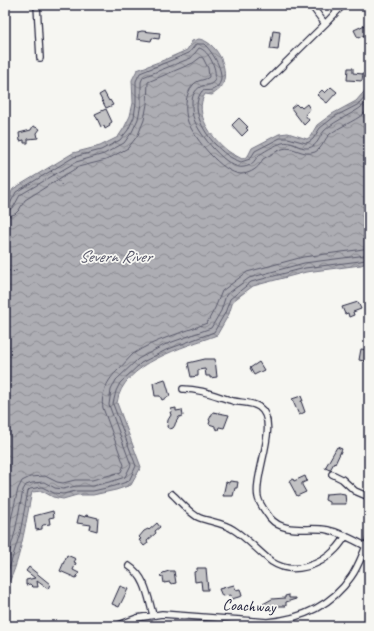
<svg xmlns="http://www.w3.org/2000/svg" width="374" height="631" font-family="Caveat,sans-serif">
	<defs>
		<pattern id="water-waves" width="16" height="10" patternUnits="userSpaceOnUse"><rect width="16" height="10" fill="#adadb3"/><path d="M0 5q4-4 8 0t8 0" fill="none" stroke="#8c8c93"/></pattern>
	</defs>
	<rect width="100%" height="100%" fill="#f6f6f2"/>
	<filter id="ink" filterUnits="userSpaceOnUse"><feTurbulence type="fractalNoise" baseFrequency=".025" numOctaves="2"/><feDisplacementMap in="SourceGraphic" scale="8" xChannelSelector="R" yChannelSelector="G"/><feConvolveMatrix kernelMatrix="1 2 1 2 8 2 1 2 1" color-interpolation-filters="sRGB"/></filter>
	<g filter="url(#ink)">
		<path fill="url(#water-waves)" stroke="#757583" d="M199 39C216 42 229 66 223 84 222 88 216 92 212 95L205 94C193 114 212 138 228 151 232 154 237 156 242 159L248 156 252 148 279 134 288 133 307 139 310 137 317 125 332 114 356 101 369 86V262L361 265 306 272 253 286 233 301 229 314 217 335C185 347 122 363 117 403L141 467 131 485 116 490 93 495H77L63 499 53 497 42 491 32 492C26 519 20 567 5 589V227L7 223 5 216V205L13 189 73 153 100 146 118 137 124 128 130 116 133 103 132 80 137 70 164 60 187 50 192 41Z"/>
		<g fill="none" stroke-linecap="round" stroke-linejoin="round">
			<path stroke="#5a5a6b" stroke-width="1" d="M5 206 10 204 16 192 74 157 101 150 120 140 128 130 134 117 136 103V81L140 73 189 53 196 44H204C214 53 232 82 212 90 209 91 205 90 202 91 187 111 209 142 227 155 231 158 236 160 241 162L250 159 255 151 280 138H288L306 143 309 142 313 139 320 128 334 117 359 104 369 93
				M5 211 13 208 20 195 76 162 104 154 124 143 132 132 138 119 141 104V82L143 77 191 58 199 48C209 50 219 72 214 81 214 82 210 85 209 85 199 84 191 93 192 104 192 109 192 115 194 119 198 133 228 171 244 167 252 166 254 161 258 156 261 153 277 144 282 143 291 140 299 149 308 148 318 146 319 137 324 131 337 118 357 114 369 100
				M5 217 15 214 19 210 25 200 78 167 106 160 128 148 138 135 144 120 147 104 148 82 193 63 201 57 203 58 208 68 209 77C204 81 198 79 193 85 185 94 184 110 188 122 195 139 222 173 241 174 248 174 256 170 260 164 261 163 262 160 263 159 268 156 277 151 282 149 293 145 303 157 315 152 323 148 324 139 330 134 342 125 359 120 369 109
				M5 546 18 489 22 481 30 477 45 476 57 482 63 483 75 480H92L121 472 124 465 103 408C100 394 108 379 118 370 123 365 128 359 133 354 155 339 183 333 207 323L215 308 222 291 247 272 303 257 357 250 369 248
				M5 568 15 532 23 490 26 485 32 483 44 482 55 488 63 489 76 486H93L113 481 125 477 131 465 109 405 111 390 116 380 138 359 164 345 211 328 221 311 226 295 249 278 304 263 359 256 369 254
				M5 582 20 533 28 491 30 489 42 487 54 493 63 494 76 491H93L115 486 129 481 136 466 113 404 116 391 120 383 141 363 166 350 214 332 225 313 230 299 251 282 305 268 360 261 369 259"/>
		</g>
		<path fill="#c2c2c4" stroke="#22223b" d="M369 23V33L358 38 354 30Z
			M142 31 160 33 159 39 152 38 151 41 137 39 138 32Z
			M273 31 280 32 278 50 270 49Z
			M348 68H353V73L363 74 362 81 347 80Z
			M331 87 337 92 327 103 317 95 322 90 325 93Z
			M104 92 109 101 110 100 113 105 106 108 99 95Z
			M296 104 299 107 300 106 302 108 307 104 310 109 305 115 309 120 304 125 291 108Z
			M106 109 112 122 109 124 110 126 105 129 104 126 101 127 95 114Z
			M239 118 248 127 246 128 248 130 242 136 232 125Z
			M33 126 40 129 37 133 38 138 28 139V143H24V140L20 141 19 133 31 130Z
			M358 302 361 309 353 312 354 315 349 317 348 313 345 314 342 307Z
			M361 349 369 350V362L359 360Z
			M205 359H215L217 377 210 378V376H206L205 369 198 370V376L191 377 188 363Z
			M259 362 264 370 254 375 250 368Z
			M165 379 170 396 162 400 160 396H155L153 383Z
			M301 396 303 401H301L305 412 299 415 292 399Z
			M176 408V411L182 410 183 416 179 417 175 424V425L173 428 170 429 167 427 168 420 171 415 170 412H172L171 409Z
			M213 412 229 415 224 428 219 427 218 430 215 428V426L209 424 210 421 209 420Z
			M337 447 342 449 335 464 334 463 330 470 325 468Z
			M305 476 307 481 302 483V485L306 492 297 496 289 481 293 479 294 481Z
			M230 481 238 482 237 488H235L233 496H223L226 482 229 483Z
			M339 493 345 494 346 504H329V502L325 500 326 494Z
			M53 511 54 517 49 518 50 524 43 525 42 526V529L36 530 34 516Z
			M79 515 85 517 86 515 98 518 97 531 90 529 91 525 77 523Z
			M157 523 160 527 155 531 156 533 147 541 148 543 144 546 139 540 141 539 139 537 144 531 148 529 149 530Z
			M67 555 76 559 74 562 76 563 73 570 79 573 76 578 60 571Z
			M29 567 50 584 48 589 37 581 38 587H33L30 584 26 585V580L35 578 26 571Z
			M197 568H206L208 590H202L201 581 195 582 194 572 197 571Z
			M169 571H174L176 583 171 584 170 582 164 583 163 577 160 576 163 573Z
			M234 585 236 590 240 589 242 596 232 599 231 595 222 596 219 589Z
			M120 586 128 589 119 607 112 604Z
			M289 595V598H296V599L286 602V606H274L267 610 263 604 272 599 285 598V596Z"/>
		<g fill="none" stroke-linecap="round" stroke-linejoin="round">
			<defs>
				<path id="minor" d="M37 5 40 58
					M311 5 325 24
					M264 84 325 24 343 5
					M183 389C201 389 216 396 233 401 241 403 252 402 259 407 281 422 253 475 258 497 259 504 266 512 270 518 285 535 308 526 328 530 342 533 356 541 369 548
					M332 474 342 479 355 491 369 497
					M172 494C179 500 191 515 200 518 211 522 224 523 234 530 248 539 259 552 272 562 293 576 321 565 336 549 340 545 343 540 346 536
					M129 566C146 577 148 597 153 615
					M116 626 137 618 162 614 267 622C302 619 331 606 351 577 359 566 363 552 369 540"/>
			</defs>
			<use href="#minor" stroke="#22223b" stroke-width="8"/>
			<path stroke="#22223b" stroke-width="1" stroke-dasharray="1 3" stroke-linecap="butt" d="M49 168 63 187
				M5 270 16 272V268"/>
			<use href="#minor" stroke="#f6f6f2" stroke-width="5.5"/>
		</g>
	</g>
	<g text-anchor="middle" dominant-baseline="central" stroke-width="3.5" stroke-linejoin="round" paint-order="stroke">
		<g font-size="16" fill="#22223b" stroke="#f6f6f2">
			<text transform="translate(249 606) rotate(3)">Coachway</text>
		</g>
		<g font-size="17" font-style="italic" fill="#535365" stroke="#f6f6f2">
			<text x="115" y="256">Severn River</text>
		</g>
	</g>
	<rect width="374" height="631" fill="none" stroke="#f6f6f2" stroke-width="20"/>
	<rect x="10" y="10" width="354" height="611" fill="none" stroke="#22223b" stroke-width="1.5" filter="url(#ink)"/>
</svg>
